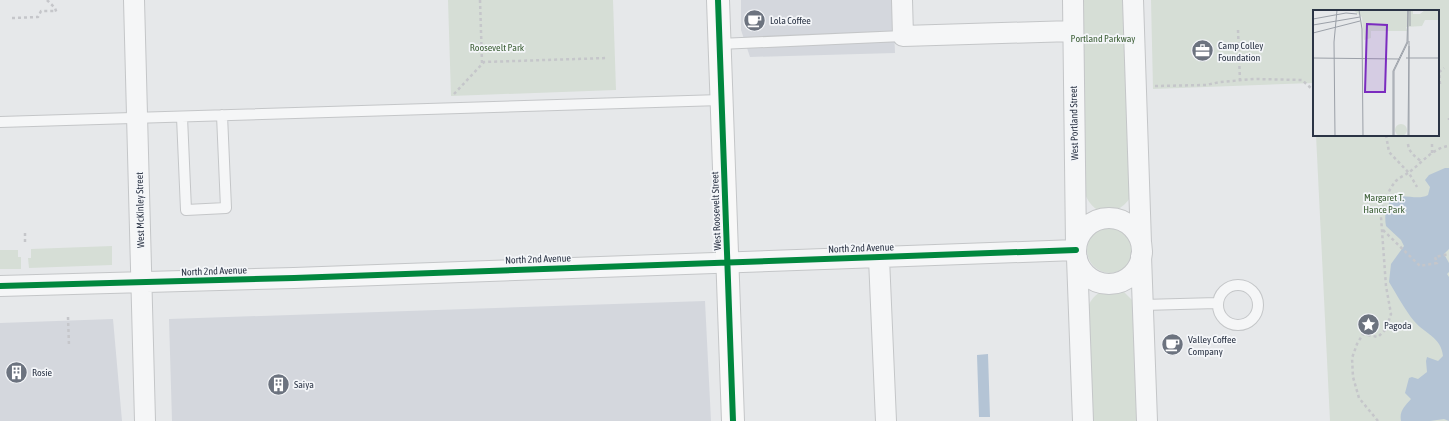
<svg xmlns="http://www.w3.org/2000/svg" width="1449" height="421" font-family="'Asap Condensed',sans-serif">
	<rect width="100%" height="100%" fill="#e6e8ea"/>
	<path fill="#d4d7dd" d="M741 0H893L895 53 750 57 741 30Z
		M705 301 711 421H172L169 319Z
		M113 319 122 421H0V323Z"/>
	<path fill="#d6ded6" d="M448 0H613L616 90 451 96Z
		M1078 0H1126L1130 198C1116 218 1094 217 1085 194Z
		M1151 0H1449V421H1330L1316 135H1438V11H1314V99L1313 83 1153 89Z
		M1087 250a23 23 0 1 1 46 0a23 23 0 1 1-46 0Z
		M112 246V265L29 268 28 258H31V249Z
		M0 250H18V257H21V269H0Z
		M1111 289 1124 292 1133 301 1139 421H1092L1087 310C1091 297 1098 291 1111 289Z"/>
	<path fill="#b4c4d5" d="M1445 168H1449V249L1444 254 1449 263V272L1447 274 1449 277V421L1444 419 1430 421H1401C1399 411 1405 406 1411 399L1405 393 1409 378 1412 377 1418 379 1427 372 1426 361 1427 357 1438 361 1443 356C1441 337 1425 334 1414 321 1405 310 1397 295 1389 282L1391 264 1404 246 1401 240 1386 226C1384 215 1386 206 1393 198 1405 193 1417 201 1428 195L1430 187 1425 180 1429 175Z
		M988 354 990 417H979L977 355Z"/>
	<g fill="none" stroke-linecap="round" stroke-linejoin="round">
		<defs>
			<path id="lane" d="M719 44 903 36
				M182 117 186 210 226 208 222 115
				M0 122 721 100
				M1218 305a20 20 0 1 1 40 0a20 20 0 1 1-40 0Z
				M1143 305 1217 303"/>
			<path id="street" d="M134 0 145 421
				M902 0 903 36 1073 31
				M1073 0 1076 245
				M1133 0 1141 243
				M1076 251a33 33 0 1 1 66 0a33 33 0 1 1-66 0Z
				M1141 256 1147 421
				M879 258 886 421
				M1077 258 1083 421
				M0 286 294 278 1076 250"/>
			<path id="secondary" d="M718 0 733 421"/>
		</defs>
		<use href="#lane" stroke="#c4c6c8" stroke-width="12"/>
		<use href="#street" stroke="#c4c6c8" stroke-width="22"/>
		<use href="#secondary" stroke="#c4c6c8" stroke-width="24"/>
		<path stroke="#c5c6ca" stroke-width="2.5" stroke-dasharray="3 3" stroke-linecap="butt" d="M47 0 55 8 57 14
			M480 0 482 63
			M12 18 38 17 41 11H56
			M1238 30 1240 81
			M1440 84 1439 72 1444 68
			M1155 86 1206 85 1220 82 1254 79 1302 80 1312 89H1314
			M454 94 484 62 607 58
			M1449 118V120
			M1386 135 1389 152 1409 173 1417 187
			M1408 144C1409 153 1416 157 1422 162
			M1432 144V153
			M1383 230 1420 266 1437 263 1435 257 1449 254
			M25 233V245
			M68 317 69 346
			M1378 421 1359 398 1353 377 1352 358 1357 344 1363 334 1378 337 1386 329 1391 314 1386 286 1381 217C1383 206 1388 190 1395 182 1398 178 1404 176 1408 173 1421 164 1432 148 1449 146"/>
		<use href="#lane" stroke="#f5f6f7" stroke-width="10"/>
		<use href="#street" stroke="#f5f6f7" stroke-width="20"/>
		<use href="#secondary" stroke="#f8f8f8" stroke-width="22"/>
		<defs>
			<path id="cycleway" d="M718 0 733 421
				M0 286 294 278 1076 250"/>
		</defs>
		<use href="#cycleway" stroke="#f4f6f9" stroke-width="8"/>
		<use href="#cycleway" stroke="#00873e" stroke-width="6"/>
	</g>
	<defs>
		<symbol id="cafe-disc" viewBox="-11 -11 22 22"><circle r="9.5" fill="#6c737f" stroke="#f4f6f9"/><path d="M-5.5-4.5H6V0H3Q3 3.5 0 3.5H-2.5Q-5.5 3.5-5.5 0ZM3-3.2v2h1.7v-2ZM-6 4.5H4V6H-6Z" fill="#fff"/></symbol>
		<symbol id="office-disc" viewBox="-11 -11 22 22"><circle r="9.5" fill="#6c737f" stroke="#f4f6f9"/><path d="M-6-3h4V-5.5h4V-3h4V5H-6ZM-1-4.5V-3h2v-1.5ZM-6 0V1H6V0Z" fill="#fff"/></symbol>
		<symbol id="sight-disc" viewBox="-11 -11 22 22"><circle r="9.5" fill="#6c737f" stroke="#f4f6f9"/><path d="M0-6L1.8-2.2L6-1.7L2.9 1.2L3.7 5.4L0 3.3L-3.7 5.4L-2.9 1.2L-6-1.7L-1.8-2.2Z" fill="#fff"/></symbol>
		<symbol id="building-disc" viewBox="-11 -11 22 22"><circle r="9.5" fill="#6c737f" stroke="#f4f6f9"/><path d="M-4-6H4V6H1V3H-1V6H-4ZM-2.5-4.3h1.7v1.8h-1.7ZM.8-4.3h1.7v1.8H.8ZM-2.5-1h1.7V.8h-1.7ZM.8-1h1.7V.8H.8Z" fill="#fff"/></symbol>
	</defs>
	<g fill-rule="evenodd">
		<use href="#cafe-disc" x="742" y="8" width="25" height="25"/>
		<use href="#office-disc" x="1190" y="38" width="25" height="25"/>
		<use href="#sight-disc" x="1356" y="312" width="25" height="25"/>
		<use href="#cafe-disc" x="1160" y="332" width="25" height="25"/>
		<use href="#building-disc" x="4" y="360" width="25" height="25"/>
		<use href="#building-disc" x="266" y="372" width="25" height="25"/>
	</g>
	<g text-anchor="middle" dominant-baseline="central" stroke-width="3.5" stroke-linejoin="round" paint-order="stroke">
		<g font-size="10" fill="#2b3445" stroke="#f4f6f9" text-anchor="start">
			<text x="770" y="20">Lola Coffee</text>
			<text x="1218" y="45">Camp Colley<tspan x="1218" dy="12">Foundation</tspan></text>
			<text x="1384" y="325">Pagoda</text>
			<text x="1188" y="339">Valley Coffee<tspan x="1188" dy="12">Company</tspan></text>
			<text x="32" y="372">Rosie</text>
			<text x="294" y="384">Saiya</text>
		</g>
		<g font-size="10" fill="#3f6138" stroke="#f4f6f9">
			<text x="1103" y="38">Portland Parkway</text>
			<text x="497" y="47">Roosevelt Park</text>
			<text x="1384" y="197">Margaret T.<tspan x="1384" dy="12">Hance Park</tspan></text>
		</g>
		<g font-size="10" fill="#2b3445" stroke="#f4f6f9">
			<text transform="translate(1074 123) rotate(-91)">West Portland Street</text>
			<text transform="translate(140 210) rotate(-91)">West McKinley Street</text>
			<text transform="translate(716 211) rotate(-92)">West Roosevelt Street</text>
			<text transform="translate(861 248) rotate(-2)">North 2nd Avenue</text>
			<text transform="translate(538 259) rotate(-2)">North 2nd Avenue</text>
			<text transform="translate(214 271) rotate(-2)">North 2nd Avenue</text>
		</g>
	</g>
	<g transform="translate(1313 10)">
		<rect width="126" height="126" fill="#e6e8ea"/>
		<path d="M40 0H100V4H107L112 0H126V10H112L109 16 93 17 94 21H58V28L51 30 49 7ZM82 120a6 6 0 1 1 12 0a6 6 0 1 1-12 0Z" fill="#d6ded6"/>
		<path fill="none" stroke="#9ba0a8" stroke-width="1" d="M46 0 49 19 50 126M0 9 33 3 44 4M0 15 47 7M97 16V0M0 23 47 11M0 48 86 49M93 48H126M22 126 21 32 24 0M80 126V61L94 32 95 0M81 126V61L95 32V0M95 126 96 36M96 126V31"/>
		<path fill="#7b2cbf" fill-opacity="0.15" stroke="#7b2cbf" stroke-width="2" d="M54 14 74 15 72 82H52Z"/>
		<rect width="126" height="126" fill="none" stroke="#2b3445" stroke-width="2"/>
	</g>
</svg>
